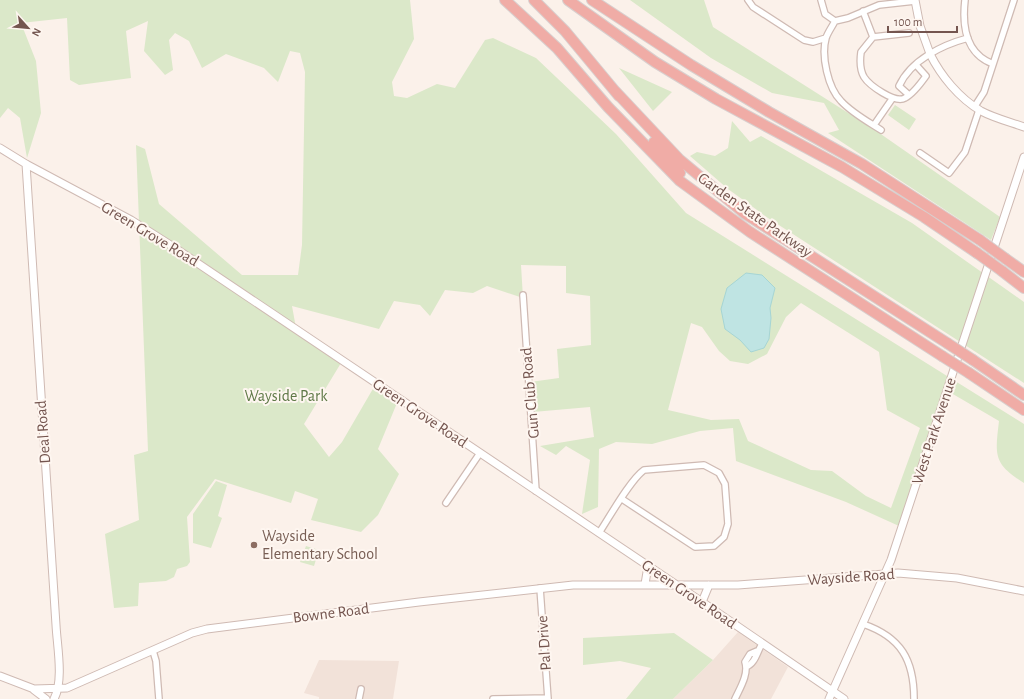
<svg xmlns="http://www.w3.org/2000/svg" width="1024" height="699" font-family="'Alegreya Sans',sans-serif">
	<rect width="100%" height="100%" fill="#fbf1ea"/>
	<path fill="#f2e2d9" d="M738 632 788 667 771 699H673L713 660Z
		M319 660 399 661 393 699H319V697L304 693Z"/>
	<path fill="#dbe8c9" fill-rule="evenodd" d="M0 0H410L414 39 392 82 394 96 407 98 437 84 455 88 485 40 493 38 536 58 616 134 686 213 1024 424V483C993 464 995 455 999 421L946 390 899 526 846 502 736 461 733 428 700 431 652 444 616 442 599 449 598 507 582 514 590 460 566 446 556 455 540 446 594 437 590 407 533 412 530 382 559 378 557 349 591 345 590 296 566 293V266L521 265 523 298 487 286 473 293 445 290 430 316 420 305 394 301 379 329 292 306 296 328 341 363 304 424 329 457 342 442 374 387 397 403 378 449 399 474 378 515 361 532 311 520 318 499 295 491 291 503 215 479 187 517 190 562 187 566 177 569 174 577 166 581 139 583 138 606 114 608 105 534 139 520 134 455 148 451 136 145 145 149 159 204 242 275H298L302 245 305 72 300 53 290 51 278 82 264 68 226 54 202 68 189 41 175 33 169 40 173 70 165 75 144 51 148 21 126 31 131 78 79 85 70 80 67 18 21 23 36 61 41 113 27 158 20 118 8 108 0 118ZM801 303 879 352 887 410 920 428 891 508 866 496 832 471 811 470 748 441 739 419 711 420 668 410 691 323 702 327 719 351 730 361 748 364 767 354 786 317Z
		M630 0H704L713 27 875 130 1000 217 991 240 828 133 839 130 824 103 772 93 711 58Z
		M619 68 672 92 653 111Z
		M895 105 916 119 909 130 888 115Z
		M732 121 750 142 761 136 912 223 1024 302V383L768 218 728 189 690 156 697 152 715 156 728 148Z
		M216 481 227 485 218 516 222 518 211 548 193 543V514Z
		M306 546 319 550 314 566 300 562Z
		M674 633 713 660 673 699H626L651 668 620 661 583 665V638Z"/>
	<path fill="#bfe4e3" stroke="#a6d5d4" d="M746 273 762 275 775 288 770 308 771 318 769 339 764 348 751 352 740 340 725 329 721 309 727 288Z"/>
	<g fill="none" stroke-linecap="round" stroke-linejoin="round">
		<defs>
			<path id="minor" d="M748 0 753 7 804 40 813 42 826 38
				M821 0 825 14 835 21
				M965 0C962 26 966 54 993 64
				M863 11 873 37
				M835 21C832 27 828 32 826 38 821 56 828 88 841 101 852 113 867 121 881 130
				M835 21 848 18 879 5 915 1
				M909 33 873 37 861 52C860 59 860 70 864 77 869 85 895 104 905 98 913 94 921 83 926 76L917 66
				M909 95 899 86C911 60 942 45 968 38
				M975 106 984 92 1014 0
				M874 125 892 99
				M920 153 949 173 965 152 979 110
				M523 295 536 491
				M446 503 480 453
				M599 533C609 518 630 480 644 470L704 465 719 473 725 484 728 524 724 537 714 546 695 547 622 499
				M540 588 548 699
				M863 624C901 637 914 660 914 699
				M153 651 156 661 159 699
				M746 667C756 663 757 651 762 644
				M359 699 361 689
				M493 699 548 698
				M735 699C740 688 749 674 745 662L750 654 757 651"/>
			<path id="tertiary" d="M915 0 920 26 929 51
				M930 54C941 76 959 98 981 111 994 118 1010 122 1024 127
				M0 148 26 164 131 220 172 246 702 602 844 699
				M26 164 56 625C57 646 64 680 54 699
				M645 584 648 566
				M702 602 709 585
				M0 676 34 689 67 688 192 633 207 629 419 602 573 585H738L898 573 957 578 1024 591
				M34 690 46 699
				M829 699 891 560 1024 157"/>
			<path id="motorway" d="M505 0 557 48 608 107 680 181 750 232 942 356
				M534 0 565 31 619 96
				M568 0 655 62 716 99 842 167 924 217 977 253
				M592 0 691 65 769 112 862 164 980 240
				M615 91 679 159 744 213 947 343
				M654 142 680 173
				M1006 259 1024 272
				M1002 271 1024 288
				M973 360 1024 395
				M969 373 1024 410"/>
		</defs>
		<use href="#minor" stroke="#cfbab3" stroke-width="8"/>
		<use href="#tertiary" stroke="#cfbab3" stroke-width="9"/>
		<use href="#motorway" stroke="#d8cfce" stroke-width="12"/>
		<use href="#minor" stroke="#fff" stroke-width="5.5"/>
		<use href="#tertiary" stroke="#fff" stroke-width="7"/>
		<use href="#motorway" stroke="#f0aca6" stroke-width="10"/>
		<defs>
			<path id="motorway-bridge" d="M980 240 1006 259
				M977 253 1002 271
				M947 343 973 360
				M942 356 969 373"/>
		</defs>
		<use href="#motorway-bridge" stroke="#d8cfce" stroke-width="12" stroke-linecap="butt"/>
		<use href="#motorway-bridge" stroke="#f0aca6" stroke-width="10"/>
	</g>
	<circle fill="#8d6e63" stroke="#fef6f0" stroke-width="1.5" cx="254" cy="545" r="4"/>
	<g text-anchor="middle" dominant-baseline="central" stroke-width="4" stroke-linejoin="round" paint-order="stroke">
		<g font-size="16" fill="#74554f" stroke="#fef6f0">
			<text transform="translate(755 215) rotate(35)">Garden State Parkway</text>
			<text transform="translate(150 234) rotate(31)">Green Grove Road</text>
			<text transform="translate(530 393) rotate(-95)">Gun Club Road</text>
			<text transform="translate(420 413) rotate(34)">Green Grove Road</text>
			<text transform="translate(934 431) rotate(-72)">West Park Avenue</text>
			<text transform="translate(43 432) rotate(-94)">Deal Road</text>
			<text transform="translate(851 577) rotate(-4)">Wayside Road</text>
			<text transform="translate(689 594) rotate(34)">Green Grove Road</text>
			<text transform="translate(331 613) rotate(-7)">Bowne Road</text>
			<text transform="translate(544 643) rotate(-94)">Pal Drive</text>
		</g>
		<g font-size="16" fill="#5f7947" stroke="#fef6f0">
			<text x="286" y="396">Wayside Park</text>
		</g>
		<g font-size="16" fill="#785e54" stroke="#fef6f0" text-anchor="start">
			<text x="262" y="536">Wayside<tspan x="262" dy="18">Elementary School</tspan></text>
		</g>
	</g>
	<g transform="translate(28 28) rotate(117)" stroke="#fef6f0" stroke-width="3" paint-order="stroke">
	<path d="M0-3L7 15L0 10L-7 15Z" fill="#74554f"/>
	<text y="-6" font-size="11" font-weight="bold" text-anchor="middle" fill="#74554f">N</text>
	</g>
	<path d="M888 26v6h69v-6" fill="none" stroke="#74554f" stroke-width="2"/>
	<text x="894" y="26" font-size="12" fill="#74554f" stroke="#fef6f0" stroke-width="3" paint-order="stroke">100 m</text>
</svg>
